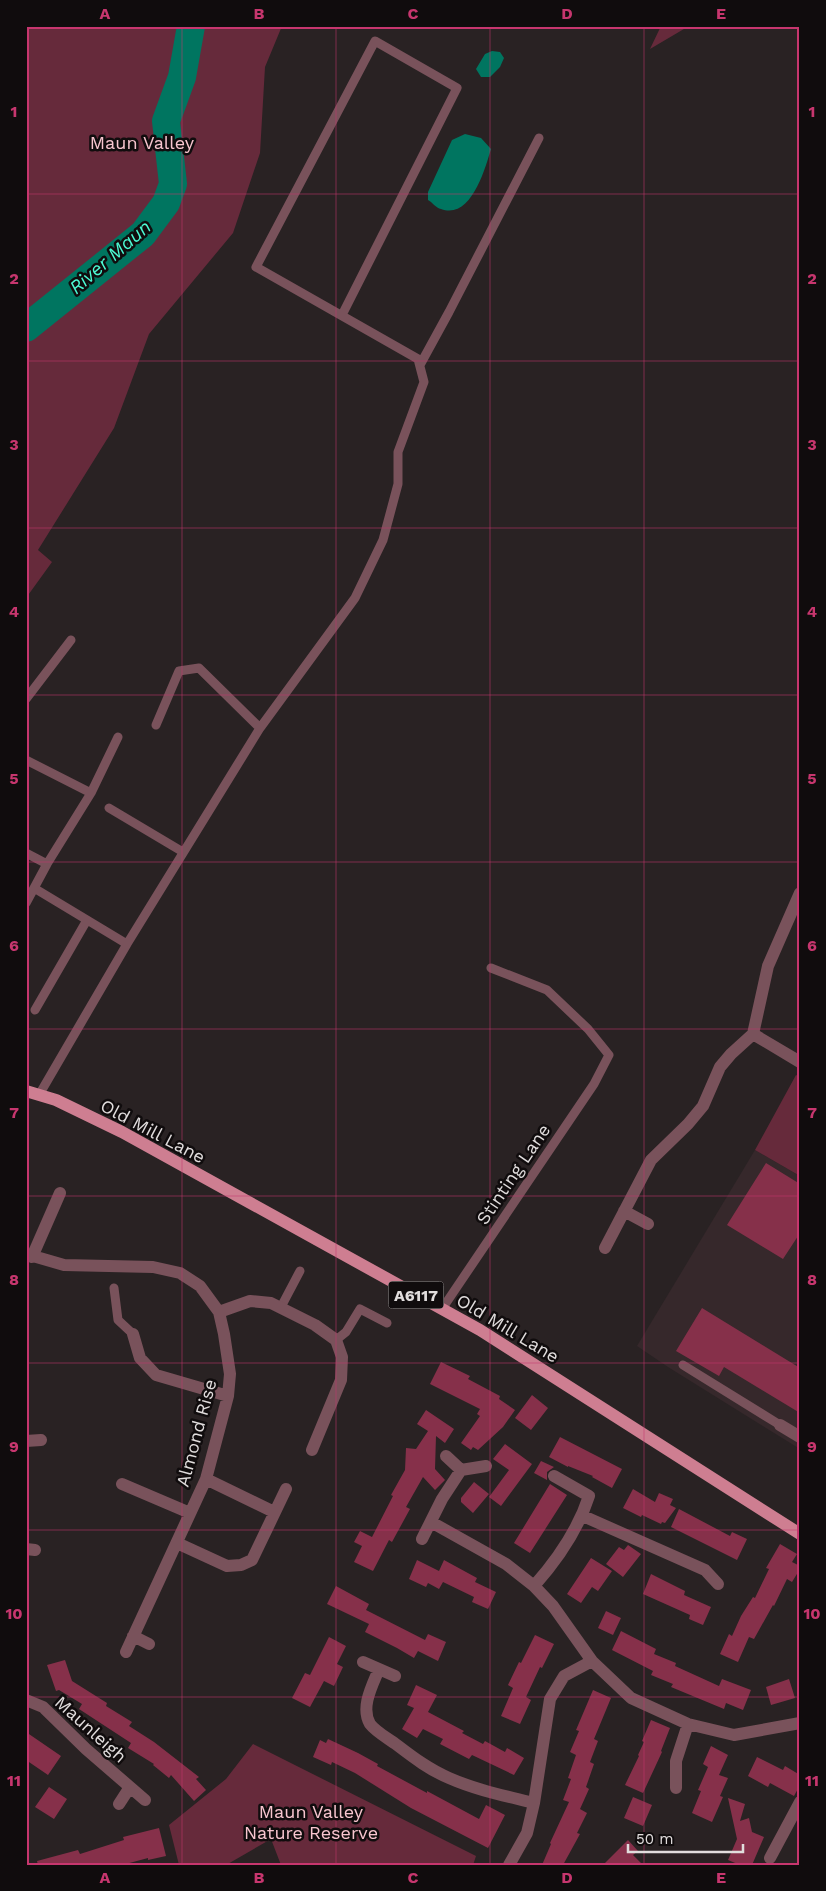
<svg xmlns="http://www.w3.org/2000/svg" width="826" height="1891" font-family="'Work Sans',sans-serif">
	<rect width="100%" height="100%" fill="#292223"/>
	<path fill="#36282b" d="M755 1150 800 1176V1449L668 1367 637 1346Z"/>
	<path fill="#662a3b" d="M26 26H282L265 67 260 153 233 233 149 334 114 428 38 550 52 562 26 598Z
		M661 26H689L650 49Z
		M796 1075 800 1077V1176L755 1150Z
		M253 1744 476 1856 473 1865H281L271 1839 226 1865H179L169 1825 226 1779Z"/>
	<path fill="#007560" d="M492 51 500 52 504 58 500 67 490 77H481L476 69 485 54Z
		M465 134 481 138 491 149C485 169 471 220 441 209 436 208 432 202 428 200V192L452 140Z"/>
	<g fill="none" stroke-linecap="round" stroke-linejoin="round">
		<path stroke="#007560" stroke-width="28" d="M26 328 143 234 166 203 173 184 166 121 182 77 191 26"/>
	</g>
	<path fill="#86304a" d="M766 1163 800 1184V1233L783 1259 727 1225Z
		M702 1308 800 1368V1413L724 1367 719 1376 676 1351Z
		M441 1362 470 1376 468 1379 500 1396 499 1399 515 1410 503 1427 478 1450 473 1447 471 1450 461 1443 480 1416 477 1414 480 1409 430 1384Z
		M532 1395 548 1408 531 1430 515 1418Z
		M426 1410 454 1429 445 1443 436 1436 435 1469 445 1480 435 1490 423 1477 406 1507 410 1509 392 1542 389 1540 373 1571 354 1562 362 1546 354 1542 360 1531 372 1537 393 1496 391 1495 405 1470 406 1448 416 1449 428 1431 417 1424Z
		M560 1437 622 1469 612 1488 592 1477 593 1476 568 1466V1467L549 1457Z
		M505 1444 532 1464 501 1506 489 1497 509 1470 493 1459Z
		M541 1461 554 1467 547 1472V1480L534 1473Z
		M474 1482 489 1494 473 1513 461 1502V1498Z
		M550 1484 567 1495 530 1553 514 1543Z
		M633 1489 655 1502 659 1493 673 1499 670 1505 676 1508 665 1523 662 1522 661 1524 642 1515 641 1517 623 1508Z
		M679 1509 730 1536 732 1532 747 1539 737 1560 671 1527Z
		M780 1544 797 1554 792 1562 800 1566V1569L792 1582 787 1579 774 1606 773 1605 754 1639 749 1637 738 1662 720 1654 729 1634 732 1636 741 1616 753 1597 755 1598 769 1569 766 1568Z
		M628 1545 641 1554 623 1577 606 1564 619 1547 624 1550Z
		M591 1558 612 1571 598 1591 592 1587 581 1603 567 1594Z
		M417 1560 439 1571 444 1560 477 1578 475 1582 496 1592 488 1609 472 1602 474 1597 443 1582 439 1589 428 1583 426 1587 409 1579Z
		M651 1574 685 1591 684 1595 711 1607 703 1625 689 1619 690 1615 643 1594Z
		M336 1586 369 1604 366 1610 425 1640 428 1634 446 1642 438 1661 418 1651 414 1658 397 1648 365 1632 369 1624 327 1604Z
		M606 1611 621 1618 613 1635 598 1628Z
		M621 1631 656 1649 654 1654 676 1663 675 1666 719 1686 722 1679 751 1690 743 1710 726 1703 724 1709 671 1687 673 1684 651 1675 653 1671 612 1650Z
		M535 1635 554 1644 542 1668 540 1667 526 1697 531 1700 520 1724 501 1716 513 1688 508 1685 519 1662 521 1663Z
		M329 1637 346 1646 337 1664 343 1667 334 1686 324 1681 310 1707 292 1698 305 1673 310 1675Z
		M65 1660 72 1681 107 1703 106 1706 132 1722 129 1726 154 1742 199 1777 196 1779 206 1790 194 1801 171 1775 169 1778 153 1765 154 1764 128 1748 131 1743 79 1709 82 1704 59 1690 56 1691 47 1665Z
		M789 1679 795 1698 771 1705 766 1687Z
		M416 1685 437 1695 428 1712 464 1731 462 1733 483 1744 485 1741 505 1752 507 1748 524 1758 514 1775 472 1755 469 1759 440 1744 443 1739 423 1729 417 1738 402 1729 414 1708 407 1705Z
		M593 1690 611 1698 594 1739 598 1741 590 1762 594 1764 586 1787 589 1789 580 1809 587 1813 577 1833 580 1834 563 1865H542L551 1844 550 1843 569 1802 563 1800 571 1779 568 1778 576 1755 570 1752 579 1731 576 1730Z
		M651 1720 670 1728 661 1751 662 1752 643 1793 625 1785 639 1756 638 1755 644 1742 642 1741Z
		M26 1732 61 1756 48 1775 26 1760Z
		M328 1739 358 1753 378 1764 377 1766 427 1793V1791L479 1819 486 1805 505 1815 488 1848 411 1808 355 1773 332 1762 331 1765 313 1757 320 1740 326 1743Z
		M711 1746 728 1755 719 1775 728 1778 720 1796 723 1797 712 1822 692 1813 701 1791 698 1790 708 1767 703 1764Z
		M757 1757 783 1770 785 1766 800 1775V1785L794 1796 770 1783 768 1787 748 1776Z
		M49 1787 67 1799 54 1819 35 1807Z
		M633 1797 652 1805 643 1826 624 1818Z
		M728 1798 745 1804 740 1821 749 1818 752 1832 764 1837 752 1865H740L728 1860 737 1839Z
		M159 1828 166 1856 148 1860V1858L122 1865H38L37 1861 78 1850 80 1854 124 1840 123 1837Z
		M628 1840 638 1851 633 1855 643 1865H603Z"/>
	<g fill="none" stroke-linecap="round" stroke-linejoin="round">
		<path stroke="#79525b" stroke-width="9" d="M420 365 449 312 539 138
			M26 699 71 640
			M156 725 179 671 199 668 260 728
			M26 760 91 793 118 737
			M109 808 183 852
			M26 853 47 864
			M34 888 127 944
			M26 903 47 864 91 793
			M35 1010 87 920
			M39 1095 127 944 260 728 355 598 383 540 398 484V452L424 382 418 359 256 267 375 41 457 88 342 315
			M114 1288 118 1320 133 1334
			M281 1307 300 1271
			M442 1309 594 1084 609 1055 588 1029 547 990 491 968
			M336 1340 346 1332 360 1309 387 1323
			M683 1365 780 1425"/>
		<path stroke="#79525b" stroke-width="12" d="M753 1034 800 1062
			M624 1211 648 1224
			M605 1248 651 1160 688 1124 703 1106 720 1067 731 1054 753 1034 768 966 800 893
			M26 1254 64 1265 153 1267 180 1273 200 1286 219 1312 224 1334 230 1374 228 1396 206 1479 126 1652
			M32 1257 60 1193
			M219 1312 250 1301 271 1303 315 1325 336 1340 342 1357 341 1380 312 1450
			M133 1334 140 1358 156 1375 228 1396
			M780 1425 800 1437
			M26 1441 41 1440
			M446 1456 461 1470
			M206 1479 274 1512
			M122 1484 190 1513
			M583 1516 705 1570 718 1584
			M431 1522 506 1564 534 1586 553 1606 592 1661 631 1698 688 1724 734 1735 800 1723
			M422 1539 442 1499 461 1470 486 1466
			M177 1543 227 1566 241 1565 252 1560 286 1489
			M26 1549 35 1550
			M534 1586C558 1559 578 1530 589 1496L554 1476
			M133 1636 149 1644
			M363 1662 395 1676
			M379 1669C373 1684 360 1707 370 1724 376 1732 389 1739 397 1745 414 1758 430 1770 449 1778 476 1790 506 1796 534 1803
			M26 1700 43 1707 86 1749 145 1800
			M676 1788V1761L688 1724
			M119 1804 130 1787
			M770 1858 800 1802
			M509 1865 527 1833 534 1803 550 1699 564 1676 592 1661"/>
		<path stroke="#ce7e91" stroke-width="12" d="M26 1091 56 1100 122 1132 480 1330 800 1534"/>
	</g>
	<path fill="none" stroke="#c7366e" stroke-width="1" stroke-opacity="0.55" d="M182 26V1865M336 26V1865M490 26V1865M644 26V1865M26 194H800M26 361H800M26 528H800M26 695H800M26 862H800M26 1029H800M26 1196H800M26 1363H800M26 1530H800M26 1697H800"/>
	<g text-anchor="middle" dominant-baseline="central" stroke-width="5" stroke-linejoin="round" paint-order="stroke">
		<rect fill="#100c0d" stroke="#a29e9f" stroke-width="1" x="388.5" y="1281.5" width="55" height="27" rx="4"/>
		<g font-size="16" font-weight="bold" fill="#e1dddd">
			<text x="416" y="1295">A6117</text>
		</g>
		<g font-size="18" fill="#f8c5cf" stroke="#100c0d">
			<text x="142" y="142">Maun Valley</text>
			<text x="311" y="1811">Maun Valley<tspan x="311" dy="21">Nature Reserve</tspan></text>
		</g>
		<g font-size="18" fill="#e1dddd" stroke="#100c0d">
			<text transform="translate(153 1131) rotate(28)">Old Mill Lane</text>
			<text transform="translate(513 1174) rotate(-56)">Stinting Lane</text>
			<text transform="translate(508 1328) rotate(31)">Old Mill Lane</text>
			<text transform="translate(196 1433) rotate(-75)">Almond Rise</text>
			<text transform="translate(91 1729) rotate(42)">Maunleigh</text>
		</g>
		<g font-size="19" font-style="italic" fill="#4cf9d3" stroke="#100c0d">
			<text transform="translate(110 257) rotate(-41)">River Maun</text>
		</g>
	</g>
	<rect width="826" height="1891" fill="none" stroke="#100c0d" stroke-width="55"/>
	<path d="M628 1844v8h115v-8" fill="none" stroke="#e1dddd" stroke-width="2.5"/>
	<text x="636" y="1844" font-size="15" fill="#e1dddd" stroke="#100c0d" stroke-width="4" paint-order="stroke">50 m</text>
	<rect x="28" y="28" width="770" height="1836" fill="none" stroke="#c7366e" stroke-width="2"/>
	<g font-size="16" text-anchor="middle" font-weight="bold" fill="#c7366e">
		<text x="105" y="19">A</text>
		<text x="259" y="19">B</text>
		<text x="413" y="19">C</text>
		<text x="567" y="19">D</text>
		<text x="721" y="19">E</text>
		<text x="14" y="117">1</text>
		<text x="812" y="117">1</text>
		<text x="14" y="284">2</text>
		<text x="812" y="284">2</text>
		<text x="14" y="450">3</text>
		<text x="812" y="450">3</text>
		<text x="14" y="617">4</text>
		<text x="812" y="617">4</text>
		<text x="14" y="784">5</text>
		<text x="812" y="784">5</text>
		<text x="14" y="951">6</text>
		<text x="812" y="951">6</text>
		<text x="14" y="1118">7</text>
		<text x="812" y="1118">7</text>
		<text x="14" y="1285">8</text>
		<text x="812" y="1285">8</text>
		<text x="14" y="1452">9</text>
		<text x="812" y="1452">9</text>
		<text x="14" y="1619">10</text>
		<text x="812" y="1619">10</text>
		<text x="14" y="1786">11</text>
		<text x="812" y="1786">11</text>
		<text x="105" y="1883">A</text>
		<text x="259" y="1883">B</text>
		<text x="413" y="1883">C</text>
		<text x="567" y="1883">D</text>
		<text x="721" y="1883">E</text>
	</g>
</svg>
